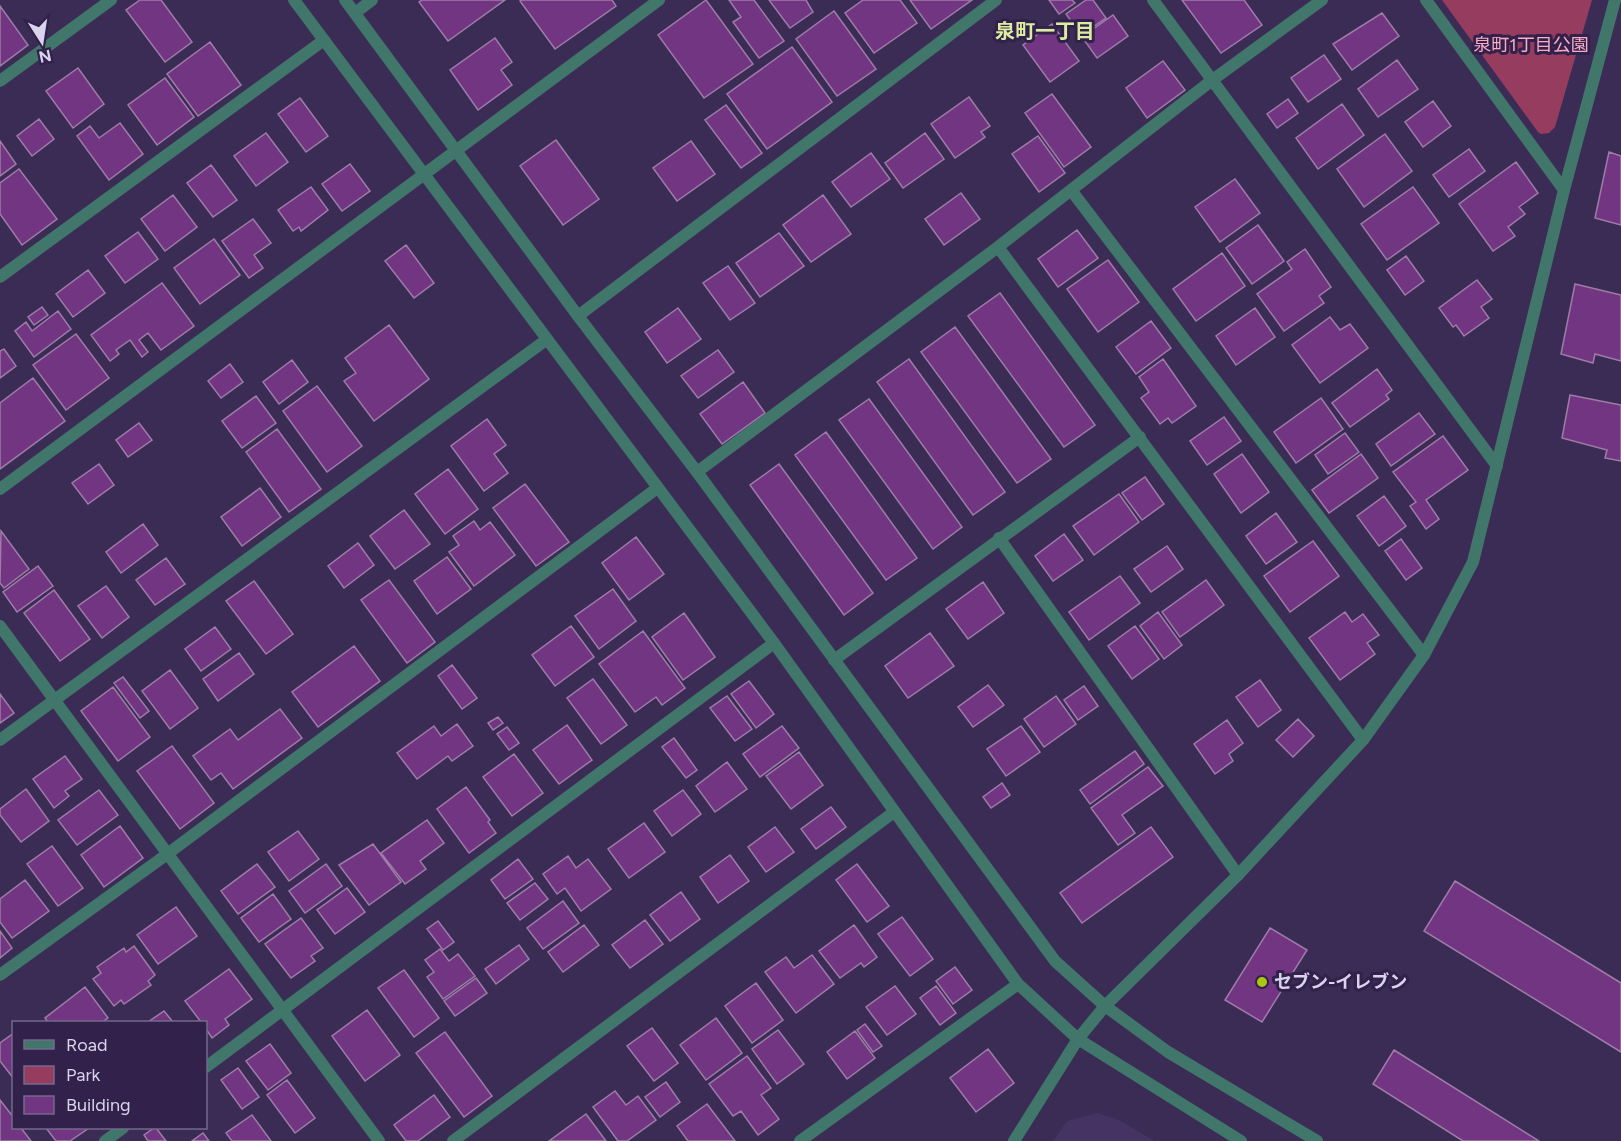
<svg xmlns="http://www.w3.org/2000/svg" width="1621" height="1141" font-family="Figtree,'Noto Sans JP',sans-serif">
	<rect width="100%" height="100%" fill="#3b2c56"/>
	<path fill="#453364" d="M1097 1113 1119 1120 1154 1141H1053L1067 1121Z"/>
	<path fill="#963d5f" d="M1442 0H1592L1555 127 1549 133 1541 134 1538 132Z"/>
	<path fill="#713581" stroke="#9e7ca7" stroke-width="1.5" d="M140 0H161L192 42 165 62 126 10Z
		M422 0H505L448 41 419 2Z
		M522 0H612L616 6 555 49 520 1Z
		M706 0 753 64 704 98 658 35Z
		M729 0H754L784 41 759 58 733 22 741 17Z
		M769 0H806L813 12 790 28Z
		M863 0H900L917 23 874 53 845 13Z
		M910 0H972L931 29Z
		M1049 0H1072L1075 3 1059 14Z
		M1086 0H1093L1106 18 1081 35 1066 14Z
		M1182 0H1244L1262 25 1221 53Z
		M0 6 28 45 0 66Z
		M834 11 876 69 837 96 796 39Z
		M1382 13 1399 36 1352 70 1333 44Z
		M1113 15 1128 36 1097 58 1082 37Z
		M1052 24 1079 61 1050 82 1023 45Z
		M495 38 512 62 501 70 512 85 478 110 450 70Z
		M210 42 241 85 198 116 167 74Z
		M792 47 832 102 767 149 727 94Z
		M1324 55 1341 79 1308 102 1291 78Z
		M1397 60 1418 89 1378 117 1358 89Z
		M1163 61 1185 90 1147 118 1126 88Z
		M78 68 104 104 73 128 46 91Z
		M165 78 194 117 157 145 128 105Z
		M1052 94 1091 147 1064 167 1025 113Z
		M969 97 990 126 981 132 985 137 955 158 931 124Z
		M300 98 328 136 306 152 278 114Z
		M1288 99 1298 113 1277 128 1267 114Z
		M1433 101 1451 126 1423 147 1405 122Z
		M1342 104 1364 135 1318 169 1296 138Z
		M726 105 762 153 741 168 705 120Z
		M39 119 54 139 32 156 17 136Z
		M120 123 143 154 109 180 77 136 90 126 99 138Z
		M266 133 288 162 256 186 234 156Z
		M925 133 944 159 903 188 885 163Z
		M1385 134 1412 171 1364 207 1337 169Z
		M1038 136 1065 173 1039 192 1012 154Z
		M556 140 599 199 563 225 520 166Z
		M0 141 16 164 0 176Z
		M691 141 715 174 677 201 653 168Z
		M1469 149 1485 171 1449 197 1433 175Z
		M1609 152 1621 156V225L1595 218Z
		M871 153 890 179 851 207 832 182Z
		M1516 162 1538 193 1519 207 1525 214 1508 227 1515 236 1493 251 1459 204Z
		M350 164 370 191 342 211 322 184Z
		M211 165 237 200 213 217 187 183Z
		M19 169 57 219 22 245 0 214V183Z
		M1235 179 1260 213 1220 242 1195 207Z
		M311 187 328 210 301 231 299 227 293 231 278 210Z
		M1413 187 1439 223 1387 260 1361 224Z
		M961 193 980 219 944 245 925 219Z
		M173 195 197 227 165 251 141 219Z
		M823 195 851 234 811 262 783 225Z
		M253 219 271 243 254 255 263 268 249 278 222 241Z
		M1258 225 1284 261 1252 284 1226 248Z
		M1077 230 1098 258 1058 287 1038 259Z
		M138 232 158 259 125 283 105 256Z
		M779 233 804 266 760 297 736 263Z
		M214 239 240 275 200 304 174 268Z
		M406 245 434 283 414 298 385 261Z
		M1305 249 1331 287 1319 296 1324 303 1284 331 1257 294 1292 269 1287 262Z
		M1222 253 1245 286 1196 321 1173 289Z
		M1406 256 1424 281 1405 295 1387 270Z
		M1108 260 1139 302 1098 332 1067 289Z
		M728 266 755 303 730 320 703 283Z
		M88 270 105 293 73 317 56 294Z
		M1477 280 1492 299 1481 307 1489 318 1464 336 1456 325 1453 327 1439 308Z
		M162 283 194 326 161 350 148 333 139 340 148 352 142 357 130 340 116 350 119 354 110 361 91 335Z
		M1575 284 1621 295V361L1595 354 1593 363 1561 354Z
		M1000 293 1095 425 1064 447 968 316Z
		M42 307 48 315 34 325 28 317Z
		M678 308 701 339 667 363 645 332Z
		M1255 308 1275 337 1236 365 1216 336Z
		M58 311 71 329 34 357 15 331 26 322 32 331Z
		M1330 317 1340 330 1350 324 1368 348 1320 383 1292 345Z
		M1151 321 1171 348 1136 374 1116 347Z
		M389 325 429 379 374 421 344 381 356 373 345 358Z
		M955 327 1051 459 1017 483 921 352Z
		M76 334 109 378 66 410 33 365Z
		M4 349 16 366 0 378V351Z
		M718 350 734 372 698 398 681 376Z
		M909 359 1005 492 973 515 877 382Z
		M1163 359 1196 406 1172 423 1168 418 1160 424 1141 398 1149 392 1139 377Z
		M292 360 308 382 279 404 263 382Z
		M230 364 243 382 221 398 208 381Z
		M1377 369 1392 390 1386 395 1389 399 1350 427 1332 403Z
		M33 378 65 421 0 469V403Z
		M743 382 765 413 722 444 700 414Z
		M317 386 362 446 327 472 283 411Z
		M1570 395 1621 405V461L1605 458 1607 450 1562 438Z
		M256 396 276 423 242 448 222 421Z
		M1321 398 1343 429 1296 463 1274 432Z
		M869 399 962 527 933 549 839 420Z
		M1419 413 1435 434 1391 466 1376 444Z
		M1224 417 1241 441 1207 465 1190 441Z
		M487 419 506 445 494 454 508 473 484 491 451 446Z
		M139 423 152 440 128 457 116 440Z
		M277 429 321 489 289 512 246 452Z
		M826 432 917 558 886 580 795 455Z
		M1345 433 1359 452 1328 474 1315 455Z
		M1443 436 1468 470 1426 500 1439 519 1426 529 1410 506 1416 502 1393 472Z
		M1242 454 1269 492 1241 513 1214 474Z
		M1361 454 1378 478 1329 513 1312 490Z
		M99 464 114 485 88 504 72 483Z
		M779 464 873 593 844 615 750 485Z
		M448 469 478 509 445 534 415 494Z
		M1145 477 1164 504 1142 520 1122 493Z
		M525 484 569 542 536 566 493 508Z
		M260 488 281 517 242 546 221 517Z
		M1119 494 1139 522 1094 555 1073 526Z
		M1384 496 1406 526 1379 546 1357 516Z
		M404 510 430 544 395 569 370 536Z
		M1276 513 1297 542 1266 564 1246 536Z
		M474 521 480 530 490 522 515 555 474 586 449 552 459 545 453 536Z
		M143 524 158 545 121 573 106 552Z
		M1 531 29 569 4 588 0 583Z
		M1064 534 1083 560 1053 581 1035 556Z
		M636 537 664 574 629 600 602 563Z
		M1401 539 1422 568 1406 580 1385 551Z
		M1313 541 1339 576 1290 612 1264 576Z
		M358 543 374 565 344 588 328 566Z
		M1167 546 1183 569 1151 592 1134 569Z
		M447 557 471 589 437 614 414 581Z
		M166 558 185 584 155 605 136 580Z
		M38 566 53 586 17 612 3 592Z
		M1120 576 1140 603 1089 640 1069 612Z
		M389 580 435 642 407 663 361 600Z
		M1206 580 1224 605 1180 637 1162 612Z
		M254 581 293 634 266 654 226 601Z
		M983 582 1004 613 968 639 946 609Z
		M106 586 129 617 102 638 78 606Z
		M613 589 636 621 599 649 575 616Z
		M54 590 90 639 60 661 24 613Z
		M1158 612 1182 645 1164 659 1140 626Z
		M1345 612 1352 622 1363 614 1379 635 1367 643 1375 654 1340 680 1309 638Z
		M684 613 715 657 683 680 652 637Z
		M571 626 594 657 555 686 532 655Z
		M1135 626 1159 659 1132 679 1108 646Z
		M215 627 231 649 201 671 185 649Z
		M643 631 685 688 662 705 656 697 635 712 599 664Z
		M930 633 954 666 908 698 885 666Z
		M354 646 380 681 318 727 292 692Z
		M239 653 254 674 218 701 203 679Z
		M452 665 477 698 462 709 438 676Z
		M170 670 198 708 170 729 142 691Z
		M123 677 149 711 140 718 114 683Z
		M593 679 627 725 601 744 567 698Z
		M1260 680 1281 710 1258 727 1236 697Z
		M749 681 774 714 756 728 731 694Z
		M988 685 1004 705 973 727 958 707Z
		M1084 686 1098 706 1078 720 1064 700Z
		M113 687 150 737 118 761 81 711Z
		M0 694 14 713 0 723Z
		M727 696 752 729 735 741 710 708Z
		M1056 696 1076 724 1044 747 1024 719Z
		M280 709 302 738 233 789 221 773 211 780 193 756 230 729 238 740Z
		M498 717 503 723 493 730 488 723Z
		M1298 719 1314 736 1293 757 1276 740Z
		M1227 720 1243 743 1229 754 1233 761 1215 774 1194 744Z
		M457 724 473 746 452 761 448 756 417 779 397 753 434 726 441 736Z
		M567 725 592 760 559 784 533 750Z
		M782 726 799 748 760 777 743 754Z
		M1021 726 1040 752 1006 776 987 749Z
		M507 727 519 743 509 750 497 734Z
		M674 738 697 770 686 778 662 747Z
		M172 746 214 803 180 829 137 771Z
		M1135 751 1144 764 1090 804 1080 790Z
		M799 752 823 785 791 809 766 776Z
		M514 754 543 793 512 816 483 777Z
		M65 756 82 779 65 791 69 796 54 808 33 779Z
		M727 762 747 789 715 812 696 786Z
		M1148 767 1163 786 1122 815 1135 833 1118 845 1091 808Z
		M1002 783 1010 795 991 808 983 797Z
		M466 787 490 820 488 822 496 833 469 853 437 809Z
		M26 789 49 821 21 842 0 815V809Z
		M99 790 118 815 77 845 58 820Z
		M683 790 701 814 672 836 654 811Z
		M831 807 846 827 816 849 801 829Z
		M427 820 444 843 420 861 426 869 405 884 381 853Z
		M644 823 665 852 629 878 608 849Z
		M120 826 143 858 104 887 81 855Z
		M775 827 794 852 766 872 748 847Z
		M1151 827 1173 857 1082 923 1060 893Z
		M298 831 319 859 289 881 268 852Z
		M373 844 401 882 369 905 339 865Z
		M52 846 83 888 58 906 27 864Z
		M730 855 749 881 718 903 700 877Z
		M568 856 576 868 588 859 611 889 581 911 565 888 557 894 543 874Z
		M518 859 533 879 505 899 491 880Z
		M257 864 275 887 238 914 221 891Z
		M326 864 342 886 305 913 289 891Z
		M857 864 889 906 867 922 836 880Z
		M25 880 49 911 12 938 0 922V899Z
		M1455 881 1621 983V1052L1424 931Z
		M535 883 548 899 520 920 507 903Z
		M347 888 365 912 335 934 317 910Z
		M681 892 700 919 670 941 650 915Z
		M273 894 291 919 259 942 241 918Z
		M563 901 579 923 543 949 527 928Z
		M176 907 197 936 158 964 137 935Z
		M902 917 933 959 910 976 878 934Z
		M301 918 323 948 311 956 315 961 291 978 265 944Z
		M645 920 663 944 630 968 612 945Z
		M438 921 454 942 443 950 427 929Z
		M584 925 599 945 563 972 548 952Z
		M854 925 877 957 864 967 861 963 840 978 819 951Z
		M1270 928 1307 950 1262 1022 1225 1000Z
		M0 931 12 948 0 958Z
		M519 945 529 959 496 984 485 969Z
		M134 946 155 975 148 981 151 985 124 1004 121 1000 114 1006 93 979 101 973 97 967 124 948 126 952Z
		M440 949 449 961 458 954 475 976 443 999 427 977 434 972 425 960Z
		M812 955 834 984 796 1013 765 972 786 957 794 968Z
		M955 967 972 990 953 1004 936 981Z
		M229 969 252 999 225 1019 229 1025 212 1038 206 1029V1022H201L185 1001Z
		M404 970 439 1018 414 1037 378 988Z
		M476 978 487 993 455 1016 444 1001Z
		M756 983 783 1020 752 1043 725 1006Z
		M895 986 916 1014 887 1035 866 1007Z
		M936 986 956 1013 940 1025 920 998Z
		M85 987 108 1018 102 1022H48L45 1018Z
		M367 1010 400 1055 365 1081 332 1036Z
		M164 1011 173 1022H148Z
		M716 1018 742 1053 706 1080 680 1045Z
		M865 1024 882 1046 873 1052 857 1030Z
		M652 1028 678 1063 654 1081 627 1046Z
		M778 1030 804 1064 777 1084 752 1049Z
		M855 1031 875 1058 847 1079 827 1052Z
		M445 1032 492 1096 464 1117 416 1053Z
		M14 1033V1079L0 1061V1043Z
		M270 1044 291 1073 268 1090 246 1061Z
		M988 1049 1014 1083 976 1112 950 1078Z
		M1394 1050 1539 1141H1463L1373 1084Z
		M747 1056 771 1088 761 1095 779 1119 758 1135 741 1111 733 1116 709 1084Z
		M238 1068 259 1097 242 1109 221 1080Z
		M287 1080 315 1118 295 1133 267 1095Z
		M666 1082 680 1102 660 1117 645 1097Z
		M615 1091 626 1105 638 1096 656 1120 627 1141H618L593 1107Z
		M434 1095 450 1117 418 1141H406L394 1125Z
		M0 1100 14 1118V1128H21L31 1141H0Z
		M707 1104 735 1141H688L677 1126Z
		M586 1114 606 1141H549Z
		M252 1115 271 1141H232L226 1133Z
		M46 1128H89L70 1141H56Z
		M154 1128H156L166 1141H148L144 1135Z
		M203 1133 209 1141H192Z"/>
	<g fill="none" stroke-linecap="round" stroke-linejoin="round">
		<path stroke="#41766b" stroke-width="12" d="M1322 0 1211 81 998 247 1363 740
			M1426 0 1564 190
			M355 13 372 0
			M0 81 111 0
			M1071 190 1424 655
			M0 277 324 40
			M578 316 996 0
			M697 472 998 247
			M0 489 659 0
			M999 538 1238 875
			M0 626 379 1141
			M834 660 1140 437
			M0 740 546 340
			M0 975 166 855 656 489
			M206 1067 774 643
			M105 1141 123 1128
			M453 1141 894 812
			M800 1141 1018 984"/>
		<path stroke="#41766b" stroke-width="12" d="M294 0 774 643 1018 984 1078 1039 1241 1141
			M345 0 578 316 697 472 1055 961 1105 1006 1168 1052 1317 1141
			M1153 0 1497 466
			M1014 1141 1078 1039 1105 1006 1238 875 1363 740 1424 655 1473 562 1564 190 1615 0"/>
	</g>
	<circle fill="#acc611" stroke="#31214b" stroke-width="2" cx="1262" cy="982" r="6"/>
	<g text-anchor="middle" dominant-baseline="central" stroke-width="6" stroke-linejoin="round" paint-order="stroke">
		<g font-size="18" fill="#fcacc5" stroke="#31214b">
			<text x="1531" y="45">泉町1丁目公園</text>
		</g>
		<g font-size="18" font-weight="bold" fill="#dad3ed" stroke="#31214b" text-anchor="start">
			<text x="1274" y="982">セブン-イレブン</text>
		</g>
		<g font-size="20" font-weight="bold" fill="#dceda1" stroke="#31214b">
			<text x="1045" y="31">泉町一丁目</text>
		</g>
	</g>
	<rect x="12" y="1021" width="195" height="108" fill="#31214b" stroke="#75688c" stroke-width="1.5"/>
	<rect x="24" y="1040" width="30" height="9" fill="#41766b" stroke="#75688c" stroke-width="1.5"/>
	<text x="66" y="1051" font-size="18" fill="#dad3ed">Road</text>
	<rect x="24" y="1066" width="30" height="18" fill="#963d5f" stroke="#75688c" stroke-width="1.5"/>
	<text x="66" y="1081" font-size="18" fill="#dad3ed">Park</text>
	<rect x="24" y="1096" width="30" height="18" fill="#713581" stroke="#75688c" stroke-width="1.5"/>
	<text x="66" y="1111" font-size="18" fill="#dad3ed">Building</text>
	<g transform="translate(42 42) rotate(168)" stroke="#31214b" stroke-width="4.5" paint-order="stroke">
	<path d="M0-4.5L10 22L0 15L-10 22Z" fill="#dad3ed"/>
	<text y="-9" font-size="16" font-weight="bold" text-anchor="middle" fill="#dad3ed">N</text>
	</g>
</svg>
